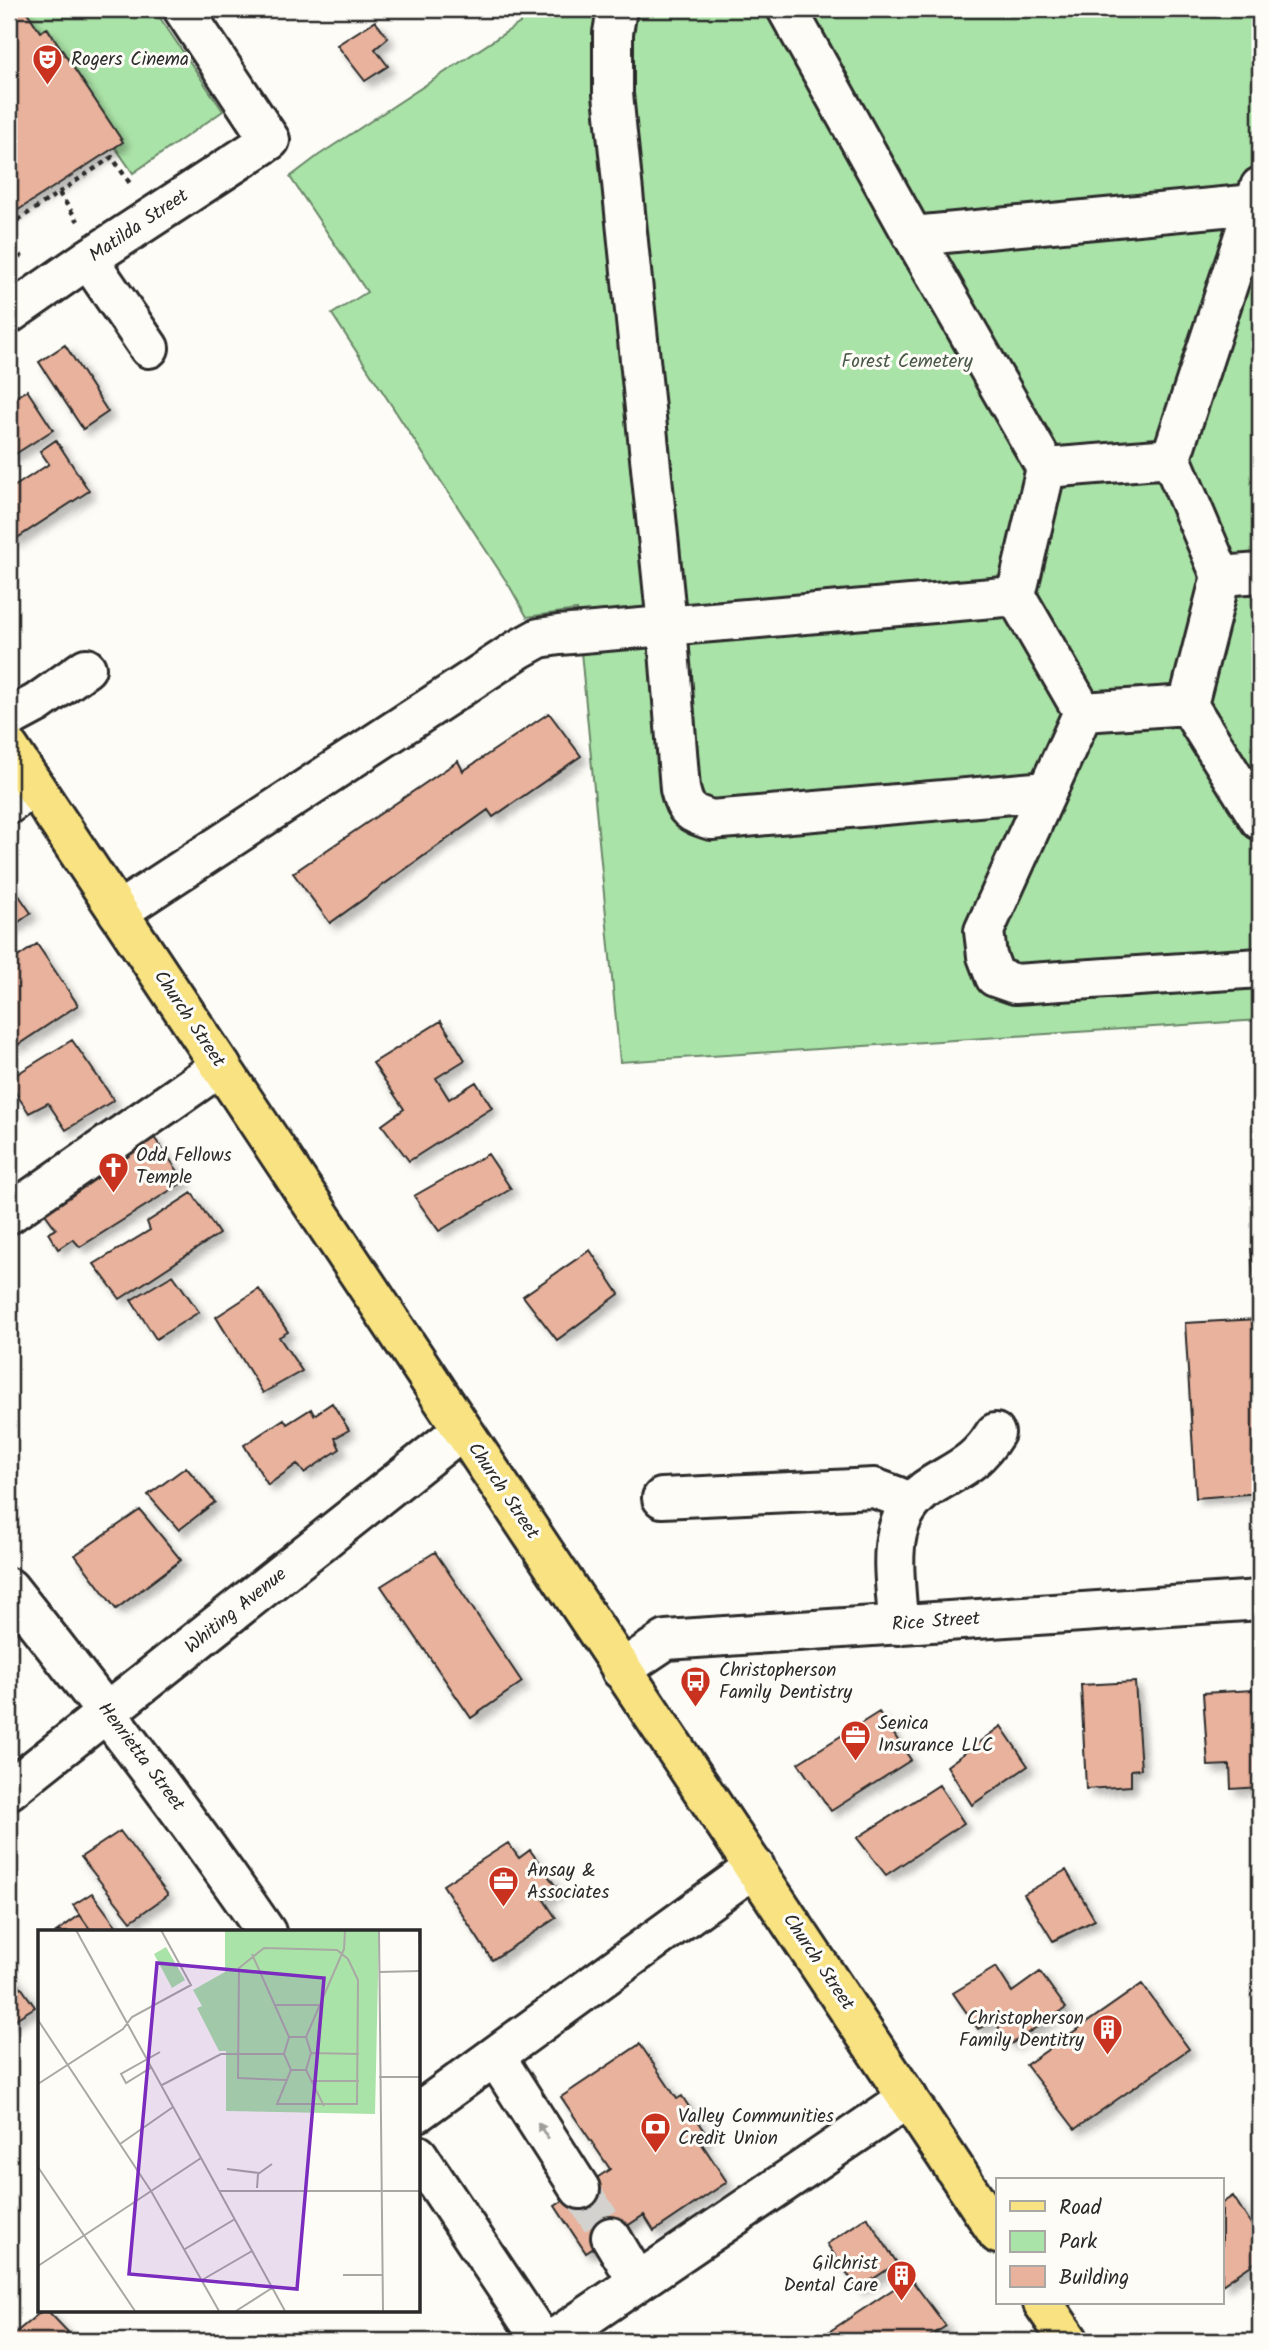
<svg xmlns="http://www.w3.org/2000/svg" width="1269" height="2350" font-family="Kalam,sans-serif">
	<defs>
		<filter id="shadow"><feDropShadow dx="6" dy="6" stdDeviation="3.5" flood-color="#0004"/></filter>
	</defs>
	<rect width="100%" height="100%" fill="#fdfcf7"/>
	<filter id="ink" filterUnits="userSpaceOnUse"><feTurbulence type="fractalNoise" baseFrequency=".0143" numOctaves="2"/><feDisplacementMap in="SourceGraphic" scale="14" xChannelSelector="R" yChannelSelector="G"/><feConvolveMatrix kernelMatrix="1 2 1 2 8 2 1 2 1" color-interpolation-filters="sRGB"/></filter>
	<g filter="url(#ink)">
		<path fill="#aae3a7" stroke="#6a8769" stroke-width="2" d="M25 9H154L223 111 133 173 115 147 122 142 48 28 40 32Z
			M519 9H1260V1020L620 1062 577 610 527 617 510 587 332 314 367 292 290 177 319 155 520 23Z"/>
		<path fill="#e8b29c" stroke="#2b2b2b" stroke-width="2" filter="url(#shadow)" d="M9 9H25L40 32 47 28 123 142 9 216Z
			M375 21 388 38 375 49 388 66 365 81 337 45Z
			M65 345 108 412 83 429 39 362Z
			M27 390 53 430 9 458V401Z
			M56 440 89 491 14 540 9 532V490L49 464 40 451Z
			M549 713 581 756 493 817 488 810 330 923 293 873 458 761 463 771Z
			M9 881 31 913 9 929Z
			M37 944 78 1005 16 1046 9 1035V963Z
			M441 1021 465 1060 436 1078 449 1099 476 1082 492 1108 409 1161 382 1125 404 1109 373 1063Z
			M72 1040 114 1100 66 1130 48 1103 29 1113 9 1083V1079Z
			M153 1136 185 1181 80 1247 73 1239 58 1249 48 1233 56 1229 41 1208Z
			M488 1154 511 1189 439 1231 414 1196Z
			M192 1193 219 1234 120 1299 94 1264 150 1230 147 1222Z
			M1260 1248V1493L1196 1498 1185 1323 1258 1319 1251 1249Z
			M590 1250 619 1294 557 1340 523 1296Z
			M173 1275 199 1312 156 1339 131 1300Z
			M259 1289 288 1332 279 1337 302 1371 263 1393 216 1317Z
			M332 1403 349 1430 335 1438 340 1449 304 1473 297 1464 268 1485 244 1445 284 1419 287 1424 311 1409 314 1415Z
			M186 1467 215 1502 179 1530 148 1495Z
			M140 1510 181 1560 116 1609 75 1555Z
			M435 1552 522 1682 471 1718 381 1586Z
			M1135 1682 1141 1769 1131 1770V1786L1086 1789 1081 1685Z
			M1253 1690 1260 1787 1231 1789 1230 1765 1208 1766 1203 1693Z
			M879 1712 911 1760 831 1811 798 1763Z
			M1001 1726 1028 1766 972 1805 947 1766Z
			M939 1785 964 1823 886 1875 857 1838Z
			M120 1831 168 1895 131 1921 81 1857Z
			M508 1843 519 1858 530 1850 559 1891 544 1900 556 1918 492 1960 443 1885Z
			M1066 1870 1095 1920 1053 1941 1024 1894Z
			M92 1893 120 1931 92 1932 73 1905Z
			M80 1915 92 1932H56Z
			M996 1967 1012 1992 1040 1972 1066 2008 1011 2044 994 2021 978 2029 953 1993Z
			M9 1970 35 2007 9 2023Z
			M1142 1984 1189 2049 1075 2129 1026 2065Z
			M640 2044 677 2099 682 2096 708 2136 700 2141 727 2182 654 2231 644 2215 586 2253 555 2206 610 2169 561 2097Z
			M1233 2196 1260 2238V2259L1222 2285V2203Z
			M867 2217 897 2263 858 2289 827 2244Z
			M910 2278 946 2326 923 2341H815Z
			M43 2310H47L68 2332 59 2341H9V2338Z"/>
		<g fill="none" stroke-linecap="round" stroke-linejoin="round">
			<path stroke="#d3d2ce" stroke-width="38" stroke-dasharray="38 19" stroke-linecap="butt" d="M580 2189 611 2237"/>
			<defs>
				<path id="minor" d="M617 9 613 33V94L667 625 680 789C685 811 690 813 711 820L1047 791
					M787 9 913 236 1046 468
					M913 236 1255 204
					M88 259 149 348
					M9 314 88 259 270 140 183 9
					M1171 458 1221 576 1188 705 1083 712 1016 596 1046 468Z
					M1171 458 1260 187
					M1221 576 1260 573
					M1188 705 1260 820
					M1083 712 984 931 987 956 995 977 1015 984 1260 968
					M9 718 37 703 86 668
					M9 804 33 786
					M118 912 519 649 539 638 559 635 1016 596
					M9 1214 221 1066
					M662 1498 874 1488 896 1496 909 1504
					M9 1588C98 1700 185 1814 266 1932
					M898 1625C896 1571 880 1516 934 1484 962 1467 977 1462 995 1433
					M621 1670 666 1640 1260 1600
					M9 1790 462 1430
					M495 2056 580 2189
					M418 2112 755 1867
					M418 2155 542 2341
					M611 2237 638 2282
					M551 2341 908 2098"/>
				<path id="major" d="M9 748 998 2234
					M1043 2303 1069 2341"/>
			</defs>
			<use href="#minor" stroke="#2b2b2b" stroke-width="44"/>
			<use href="#major" stroke="#2b2b2b" stroke-width="44"/>
			<path stroke="#2b2b2b" stroke-width="4.5" stroke-dasharray="5 5" stroke-linecap="butt" d="M59 193 78 221
				M9 226 112 157 131 185
				M9 238 22 258"/>
			<use href="#minor" stroke="#fdfcf7" stroke-width="38"/>
			<use href="#major" stroke="#f8e281" stroke-width="38"/>
		</g>
		<defs><path id="oneway-solid" d="M-6-.8H1V-3.2L6.5 0L1 3.2V.8H-6Z" transform="scale(1.75)"/></defs>
		<use fill="#9e9e9b" href="#oneway-solid" transform="translate(543 2131) rotate(-123)"/>
	</g>
	<defs>
		<symbol id="theatre-pin" viewBox="-11 -11 22 30"><path d="M0 17L-7.5 6A9.5 9.5 0 1 1 7.5 6Z" fill="#c8321e" stroke="#fdfcf7"/><path d="M-5-5.5Q0-4 5-5.5V0Q5 5 0 6Q-5 5-5 0ZM-3.3-2.5H-1v1.5H-3.3ZM1-2.5H3.3v1.5H1ZM-2.8 1Q0 5.5 2.8 1Z" fill="#fff"/></symbol>
		<symbol id="church-pin" viewBox="-11 -11 22 30"><path d="M0 17L-7.5 6A9.5 9.5 0 1 1 7.5 6Z" fill="#c8321e" stroke="#fdfcf7"/><path d="M-1.2-6h2.4v3.5h3.3v2.4h-3.3V6h-2.4V-.1h-3.3v-2.4h3.3Z" fill="#fff"/></symbol>
		<symbol id="bus-pin" viewBox="-11 -11 22 30"><path d="M0 17L-7.5 6A9.5 9.5 0 1 1 7.5 6Z" fill="#c8321e" stroke="#fdfcf7"/><path d="M-5-6H5V4H4V6H2V4H-2V6H-4V4H-5ZM-3.5-4V0h7V-4ZM-3.5 1.2v1.5H-2V1.2ZM2 1.2v1.5H3.5V1.2Z" fill="#fff"/></symbol>
		<symbol id="office-pin" viewBox="-11 -11 22 30"><path d="M0 17L-7.5 6A9.5 9.5 0 1 1 7.5 6Z" fill="#c8321e" stroke="#fdfcf7"/><path d="M-6-3h4V-5.5h4V-3h4V5H-6ZM-1-4.5V-3h2v-1.5ZM-6 0V1H6V0Z" fill="#fff"/></symbol>
		<symbol id="building-pin" viewBox="-11 -11 22 30"><path d="M0 17L-7.5 6A9.5 9.5 0 1 1 7.5 6Z" fill="#c8321e" stroke="#fdfcf7"/><path d="M-4-6H4V6H1V3H-1V6H-4ZM-2.5-4.3h1.7v1.8h-1.7ZM.8-4.3h1.7v1.8H.8ZM-2.5-1h1.7V.8h-1.7ZM.8-1h1.7V.8H.8Z" fill="#fff"/></symbol>
		<symbol id="bank-pin" viewBox="-11 -11 22 30"><path d="M0 17L-7.5 6A9.5 9.5 0 1 1 7.5 6Z" fill="#c8321e" stroke="#fdfcf7"/><path d="M-6-4H6V4H-6ZM0-2.3a2.3 2.3 0 1 0 0 4.6a2.3 2.3 0 1 0 0-4.6Z" fill="#fff"/></symbol>
	</defs>
	<g fill-rule="evenodd">
		<use href="#theatre-pin" x="30" y="42" width="35" height="47"/>
		<use href="#church-pin" x="96" y="1150" width="35" height="47"/>
		<use href="#bus-pin" x="678" y="1664" width="35" height="47"/>
		<use href="#office-pin" x="838" y="1718" width="35" height="47"/>
		<use href="#office-pin" x="486" y="1864" width="35" height="47"/>
		<use href="#building-pin" x="1090" y="2012" width="35" height="47"/>
		<use href="#bank-pin" x="638" y="2110" width="35" height="47"/>
		<use href="#building-pin" x="884" y="2258" width="35" height="47"/>
	</g>
	<g text-anchor="middle" dominant-baseline="central" stroke-width="6" stroke-linejoin="round" paint-order="stroke">
		<g font-size="19" fill="#2b2b2b" stroke="#fdfcf7" text-anchor="start">
			<text x="71" y="60">Rogers Cinema</text>
			<text x="136" y="1156">Odd Fellows<tspan x="136" dy="22">Temple</tspan></text>
			<text x="719" y="1671">Christopherson<tspan x="719" dy="22">Family Dentistry</tspan></text>
			<text x="878" y="1724">Senica<tspan x="878" dy="22">Insurance LLC</tspan></text>
			<text x="527" y="1871">Ansay &amp;<tspan x="527" dy="22">Associates</tspan></text>
			<text x="1084" y="2019" text-anchor="end">Christopherson<tspan x="1084" dy="22">Family Dentitry</tspan></text>
			<text x="678" y="2117">Valley Communities<tspan x="678" dy="22">Credit Union</tspan></text>
			<text x="878" y="2264" text-anchor="end">Gilchrist<tspan x="878" dy="22">Dental Care</tspan></text>
		</g>
		<g font-size="19" fill="#2b2b2b" stroke="#fdfcf7">
			<text transform="translate(139 226) rotate(-34)">Matilda Street</text>
			<text transform="translate(189 1019) rotate(56)">Church Street</text>
			<text transform="translate(503 1491) rotate(56)">Church Street</text>
			<text transform="translate(236 1611) rotate(-39)">Whiting Avenue</text>
			<text transform="translate(936 1622) rotate(-4)">Rice Street</text>
			<text transform="translate(141 1757) rotate(53)">Henrietta Street</text>
			<text transform="translate(818 1962) rotate(56)">Church Street</text>
		</g>
		<g font-size="19" fill="#4b594a" stroke="#fdfcf7">
			<text x="907" y="362">Forest Cemetery</text>
		</g>
	</g>
	<g transform="translate(38 1930)">
		<rect width="382" height="382" fill="#fdfcf7"/>
		<path d="M187 0H341L337 184 188 181V121H181L159 78 164 76 155 60 187 42ZM128 17 147 50 134 58 116 24Z" fill="#aae3a7"/>
		<path fill="none" stroke="#a9a8a5" stroke-width="2" d="M38 0 247 381M341 0 345 381M381 0 382 23M214 24 251 107M341 42 382 41M237 75H282M0 90 113 261 181 381M251 107H268L273 123 268 140H253L246 124ZM268 107 306 19 307 0M273 123 321 124M114 137 88 153 83 144 122 122M268 140 286 176M341 147H382M248 150 200 148 201 38 226 18 299 20 310 29 320 50 319 174H239L253 140M273 151H321M0 154 85 99 94 87 153 55 123 0M124 155 183 124H246M82 214 135 177M0 237 97 381M189 239 221 243M219 258 220 244 234 234M181 261H382M147 319 197 289M0 336 163 228M305 345H344M164 350 214 321M198 381 234 358"/>
		<path fill="#7b2cbf" fill-opacity="0.15" stroke="#7b2cbf" stroke-width="3.5" d="M119 33 286 48 259 359 91 344Z"/>
		<rect width="382" height="382" fill="none" stroke="#2b2b2b" stroke-width="3.5"/>
	</g>
	<rect width="1269" height="2350" fill="none" stroke="#fdfcf7" stroke-width="35"/>
	<rect x="18" y="18" width="1234" height="2315" fill="none" stroke="#2b2b2b" stroke-width="2.5" filter="url(#ink)"/>
	<rect x="996" y="2178" width="228" height="126" fill="#fdfcf7" stroke="#a9a8a5" stroke-width="2"/>
	<rect x="1010" y="2201" width="35" height="10" fill="#f8e281" stroke="#a9a8a5" stroke-width="2"/>
	<text x="1059" y="2214" font-size="21" fill="#2b2b2b">Road</text>
	<rect x="1010" y="2231" width="35" height="21" fill="#aae3a7" stroke="#a9a8a5" stroke-width="2"/>
	<text x="1059" y="2248" font-size="21" fill="#2b2b2b">Park</text>
	<rect x="1010" y="2266" width="35" height="21" fill="#e8b29c" stroke="#a9a8a5" stroke-width="2"/>
	<text x="1059" y="2284" font-size="21" fill="#2b2b2b">Building</text>
</svg>
